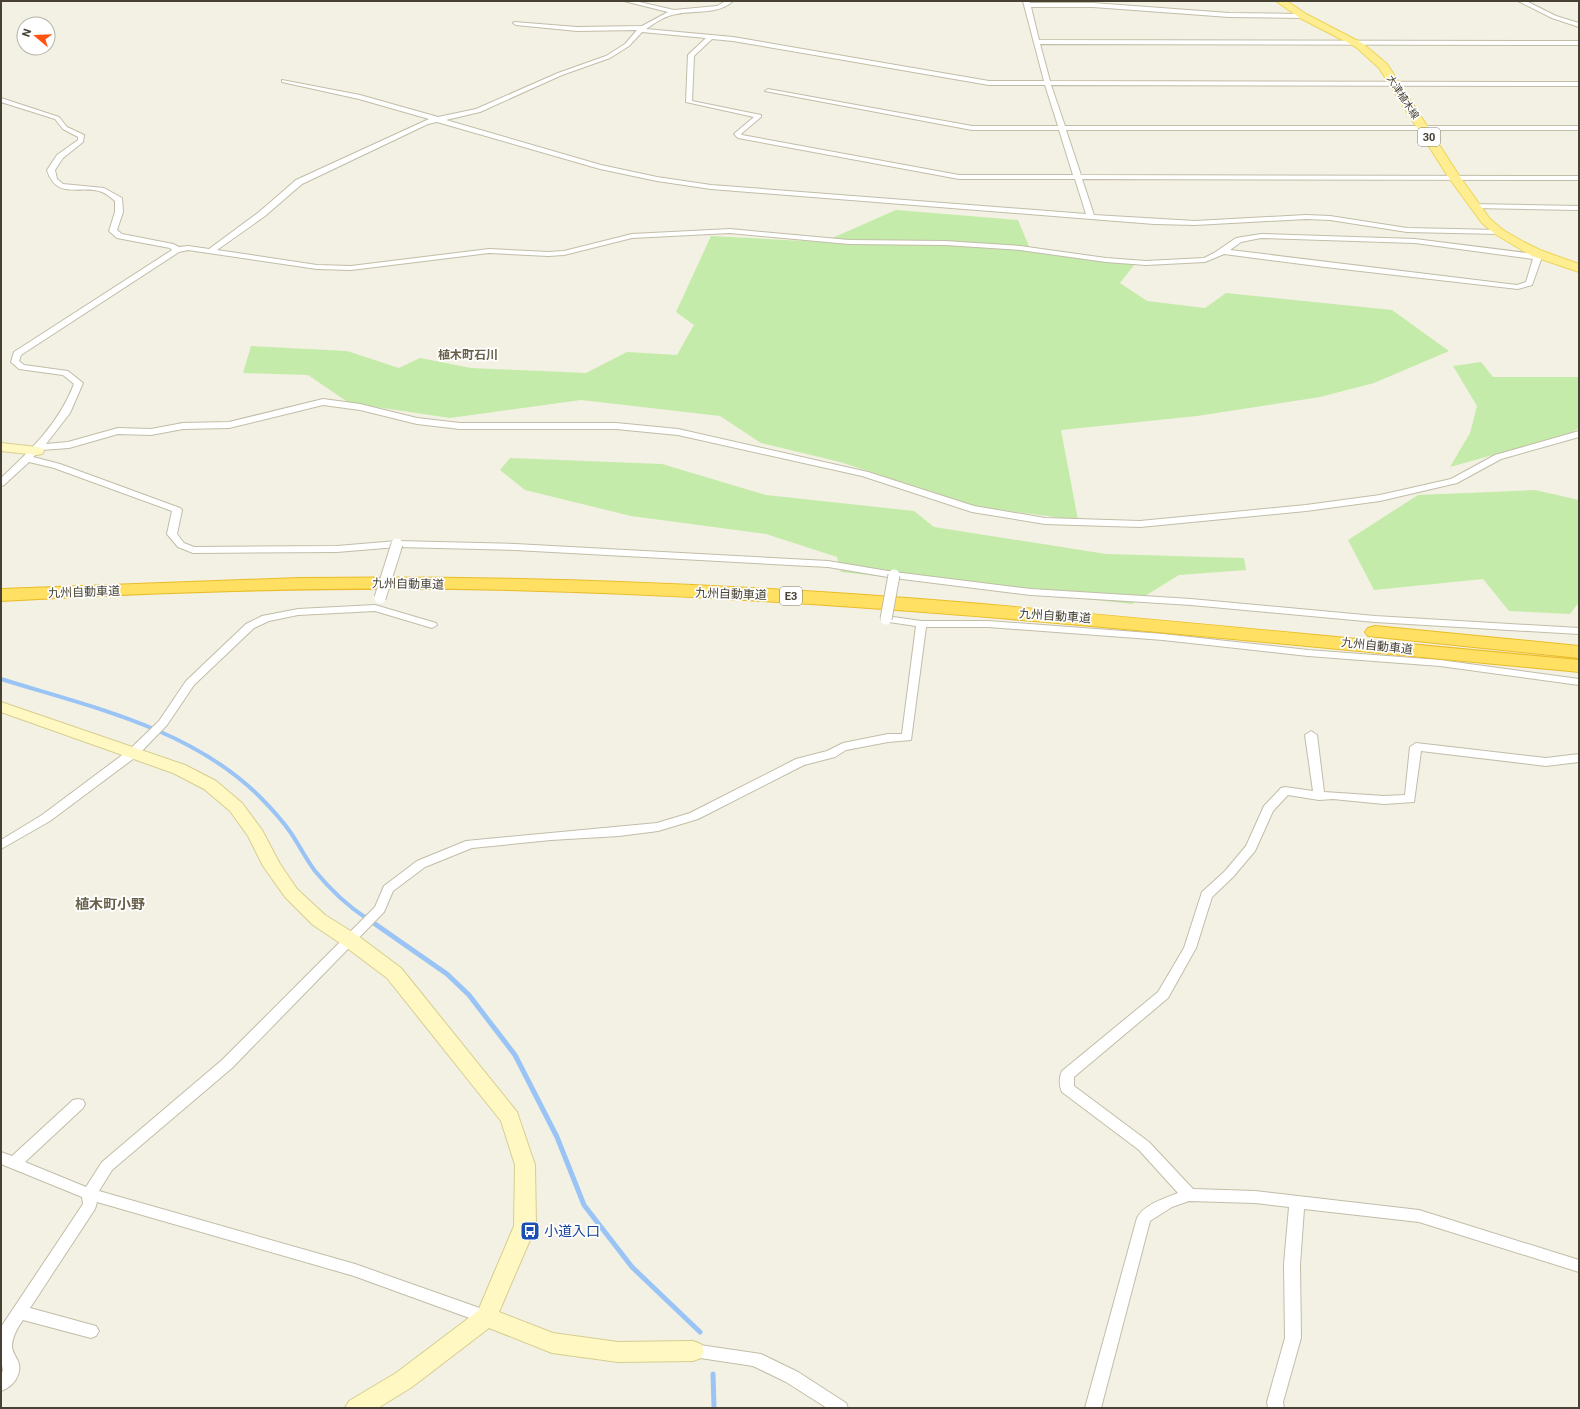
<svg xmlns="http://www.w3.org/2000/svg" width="1580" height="1409" font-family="Roboto,'Noto Sans JP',sans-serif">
	<rect width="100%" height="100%" fill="#f3f1e3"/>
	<path fill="#c4eba9" d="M896 210 1018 220 1031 251 1134 265 1120 283 1147 301 1205 308 1226 293 1392 310 1449 351 1374 383 1320 397 1197 416 1061 430 1078 520 978 507 840 462 761 443 720 416 581 400 450 418 349 403 308 375 243 373 251 346 347 351 399 368 420 358 471 368 586 373 627 352 677 355 694 325 676 312 711 236 823 242Z
		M1481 362 1493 377H1579V428L1571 433 1450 467 1470 433 1477 406 1453 366Z
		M510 458 662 464 766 495 914 511 934 527 1106 554 1244 558 1246 570 1179 575 1132 604 841 572 837 557 766 534 631 516 525 490 500 470Z
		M1535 490 1579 500V602L1570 614 1509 611 1483 579 1374 590 1348 540 1418 495Z"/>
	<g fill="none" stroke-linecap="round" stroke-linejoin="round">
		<path stroke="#9ac4f5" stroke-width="4" d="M1 679C91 707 190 728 259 796 270 807 282 820 291 833 299 845 306 859 315 871 329 888 348 906 366 918"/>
		<path stroke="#9ac4f5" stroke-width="5" d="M365 917 447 974 469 995 515 1055 557 1137 584 1205 632 1267 700 1332
			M713 1374 714 1408"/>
		<defs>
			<path id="street" d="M624 1H635L674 10 717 6 726 1H733C718 15 695 10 677 14 666 15 655 23 646 29L733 37 989 81H1044L1023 1H1029L1030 3H1093L1229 13 1303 14 1306 16 1303 18 1229 17 1093 7H1031L1039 40 1579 41V45L1040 44 1050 81 1579 82V86L1051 85 1065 126H1579V130H1066L1081 175 1579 176V180L1082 179 1094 215 1195 221 1306 215 1330 216 1407 228 1499 230 1503 232 1499 234 1407 232 1330 220 1306 219 1195 225 1154 224 711 189 657 181 600 169 437 122 428 124 302 184 265 216 217 250 317 265 351 266 489 249 548 252 564 251 632 234 730 229 849 240 945 241 1020 246 1106 258 1146 261 1204 258 1214 253 1236 238 1261 234 1415 239 1535 254 1539 252 1543 254 1532 285 1518 289 1325 267 1224 254 1205 262 1146 265 1106 262 1020 250 945 245 849 244 730 233 632 238 564 255 548 256 489 253 351 270 317 269 188 250 179 252 21 355 19 361 24 365 68 371 83 383 70 413 46 444 68 442 118 428 151 429 183 423 229 422 323 399 360 404 417 418 460 423H616L678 429 868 472 974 506 1045 518 1140 521 1306 505 1380 495 1451 479 1495 455 1579 431V437L1501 459 1457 483 1380 501 1306 511 1140 527 1045 524 972 512 862 476 678 435 616 429H460L417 424 360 410 323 405 229 428 183 429 151 435 118 434 69 448 41 450 33 457 60 464 180 508 182 510 177 534 184 543 194 547 337 546 397 541 515 544 828 561 894 572 1031 589 1191 599 1375 616 1579 628V634L1375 622 1191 605 1031 595 894 578 828 567 515 550 397 547 337 552 193 553 178 547 167 534 172 511 54 468 29 462 4 485 1 486V478C31 450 59 423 74 384L63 375 19 369 11 362 14 352 172 250 170 248 117 238 109 231 115 212V201C111 198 107 194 102 192 80 184 57 201 47 170L57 155 78 140V137L63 129 55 119 1 102V98L59 117 67 127 84 135 83 142 63 158 55 170 57 179 63 184 104 188 122 198 123 212 117 230 122 234 173 244 179 247 188 246 209 249 259 212 296 180 429 119 359 99 282 82V80L360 95 438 117 476 109 558 73 606 56 625 44 637 30 577 31 516 25 513 23 514 22 577 27 642 26 668 12ZM642 32 706 38 688 55 686 102 754 117 735 133 734 134 738 138 959 179H1075L1086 214 711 185 657 177 601 165 446 120 480 112 562 75 610 58 629 46ZM712 39 733 41 989 85H1045L1058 126H972L768 89 765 91 972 130H1059L1073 175H959L742 135 741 134 761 117V115L692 101 694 56ZM1261 238 1415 243 1533 259 1526 282 1517 285 1230 250 1241 242Z
				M1518 1H1526L1556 16 1579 23V27L1552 18Z
				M1471 204 1579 206V210L1474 208H1471Z
				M375 605 436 623 437 625 432 628 375 611 298 615 269 621 254 628 194 685 167 725 137 756 50 821 1 849V840L42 815 129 750 159 721 186 681 246 624 262 616 298 609Z
				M886 616 921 621H988L1163 634 1308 650 1440 660 1579 679V685L1440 666 1308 656 1163 640 988 627H926L911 740 888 742 846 750 835 757 804 765 698 819 658 831 619 836 551 840 472 848 425 867 393 891 384 912 232 1068 112 1170 99 1191 355 1264 491 1312 494 1317 491 1322 486 1324 354 1276 97 1202 95 1209 30 1308 96 1326 99 1331 96 1336 91 1338 23 1320C18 1327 12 1337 12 1346 12 1351 16 1357 18 1361 23 1374 13 1387 1 1391V1373L3 1371 1 1358V1327L83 1204 82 1197 1 1164V1152L12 1156 73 1100 78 1099 83 1100 85 1104 83 1108 25 1162 86 1187 102 1162 222 1060 375 907 384 886 417 861 466 841 657 823 690 813 796 759 827 751 843 743 888 734H902L916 626 882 621 881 619Z
				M1311 731 1317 735 1324 792 1384 796 1405 795 1410 747 1416 743 1546 758 1579 754V762L1546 766 1421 751 1414 802 1384 804 1333 799 1319 800 1288 795 1273 811 1255 851 1233 877 1212 897 1196 948 1168 998 1074 1077V1086L1149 1142 1193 1189 1255 1191 1419 1210 1579 1260V1272L1419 1222 1304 1209 1300 1264 1301 1338 1283 1402 1284 1408H1268L1267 1402 1285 1338 1284 1264 1289 1207 1255 1203 1189 1201 1172 1207 1150 1221 1101 1408H1085L1137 1218C1143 1205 1165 1198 1178 1193L1139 1150 1062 1092C1059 1086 1059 1077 1062 1071L1158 992 1184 948 1202 892 1225 871 1246 846 1264 806 1281 788 1285 787 1313 791 1305 735Z
				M693 1344 761 1354 798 1372 846 1403 848 1408H827L786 1382 753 1366 687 1356 685 1351 687 1346Z"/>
			<path id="secondary" d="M1 443 37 447 42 448 44 451 42 454 37 455 1 451Z
				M1 702 185 765 216 781 242 803 262 830 280 864 297 889 325 915 357 935 401 968 517 1112 535 1165 536 1226 499 1312 553 1333 618 1342 693 1341 701 1344 704 1351 701 1358 693 1361 618 1362 552 1353 489 1328 412 1387 378 1408H345L349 1401 396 1373 478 1311 514 1226 515 1165 501 1121 387 978 343 945 313 925 285 897 263 866 248 836 230 811 204 789 173 773 1 712Z"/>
			<path id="primary" d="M1276 1H1287L1306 14 1362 43 1387 64 1460 177 1490 219 1503 230 1524 242 1540 250 1579 264V272L1532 256 1495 234 1482 223 1449 178 1379 68 1356 47 1300 18Z"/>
			<path id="highway" d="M299 578C527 575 755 585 982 604 1181 621 1380 642 1579 660V672C1233 640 889 601 541 591 361 585 181 591 1 601V589Z
				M1375 626 1579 646V658L1368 636 1365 632 1368 628Z"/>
		</defs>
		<use href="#street" stroke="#c2bda8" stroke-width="2"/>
		<use href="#secondary" stroke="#d6ce8f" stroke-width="2"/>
		<use href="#primary" stroke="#ecd458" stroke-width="2"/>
		<use href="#highway" stroke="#e9bc28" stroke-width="2"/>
		<use href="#street" fill="#fff" fill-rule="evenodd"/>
		<use href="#secondary" fill="#fff8c2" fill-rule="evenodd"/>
		<use href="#primary" fill="#ffee91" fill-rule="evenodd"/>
		<use href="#highway" fill="#ffe063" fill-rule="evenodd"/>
		<defs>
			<path id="street-bridge" d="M380 598 397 544
				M886 619 894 575"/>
		</defs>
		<use href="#street-bridge" stroke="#c2bda8" stroke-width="13" stroke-linecap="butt"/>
		<use href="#street-bridge" stroke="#fff" stroke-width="11"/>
	</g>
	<defs>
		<symbol id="bus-square" viewBox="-11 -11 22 22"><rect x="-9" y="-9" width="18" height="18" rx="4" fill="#1a4fb4" stroke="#fff"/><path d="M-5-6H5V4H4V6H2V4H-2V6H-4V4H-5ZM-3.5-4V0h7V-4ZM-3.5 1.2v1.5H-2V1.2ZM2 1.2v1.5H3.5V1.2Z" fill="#fff"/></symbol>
	</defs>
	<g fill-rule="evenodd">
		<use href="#bus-square" x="519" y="1220" width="22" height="22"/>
	</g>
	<g text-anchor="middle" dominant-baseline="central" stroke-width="3.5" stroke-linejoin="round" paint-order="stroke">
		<g font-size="10" fill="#464133" stroke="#fff">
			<text transform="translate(1403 97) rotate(57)">大津植木線</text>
		</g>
		<g fill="#fff" stroke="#7e7a70" stroke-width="1">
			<rect x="1418" y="128" width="22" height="18" rx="3"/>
			<rect x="780" y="587" width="22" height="18" rx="3"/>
		</g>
		<g font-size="11" font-weight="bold" fill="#464133">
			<text x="1429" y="137">30</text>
			<text x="791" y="596">E3</text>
		</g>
		<g font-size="12" font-weight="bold" fill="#69614a" stroke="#fff">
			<text x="468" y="355">植木町石川</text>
		</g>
		<g font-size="12" fill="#464133" stroke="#fff">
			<text transform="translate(408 584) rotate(1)">九州自動車道</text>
			<text transform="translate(84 592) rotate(-2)">九州自動車道</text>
			<text transform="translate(731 594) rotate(2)">九州自動車道</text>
			<text transform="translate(1055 616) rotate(4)">九州自動車道</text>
			<text transform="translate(1377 646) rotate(6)">九州自動車道</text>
		</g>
		<g font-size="14" font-weight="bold" fill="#69614a" stroke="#fff">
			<text x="110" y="904">植木町小野</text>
		</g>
		<g font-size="14" fill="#164399" stroke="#fff" text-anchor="start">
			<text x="544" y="1231">小道入口</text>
		</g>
	</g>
	<rect width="1580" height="1409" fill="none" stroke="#464133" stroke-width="4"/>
	<g transform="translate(36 36) rotate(289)"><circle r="19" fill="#ffffff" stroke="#b5b3ad"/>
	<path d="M0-3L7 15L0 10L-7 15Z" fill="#ff530f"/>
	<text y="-6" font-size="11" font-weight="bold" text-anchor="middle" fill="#464133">N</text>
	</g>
</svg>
